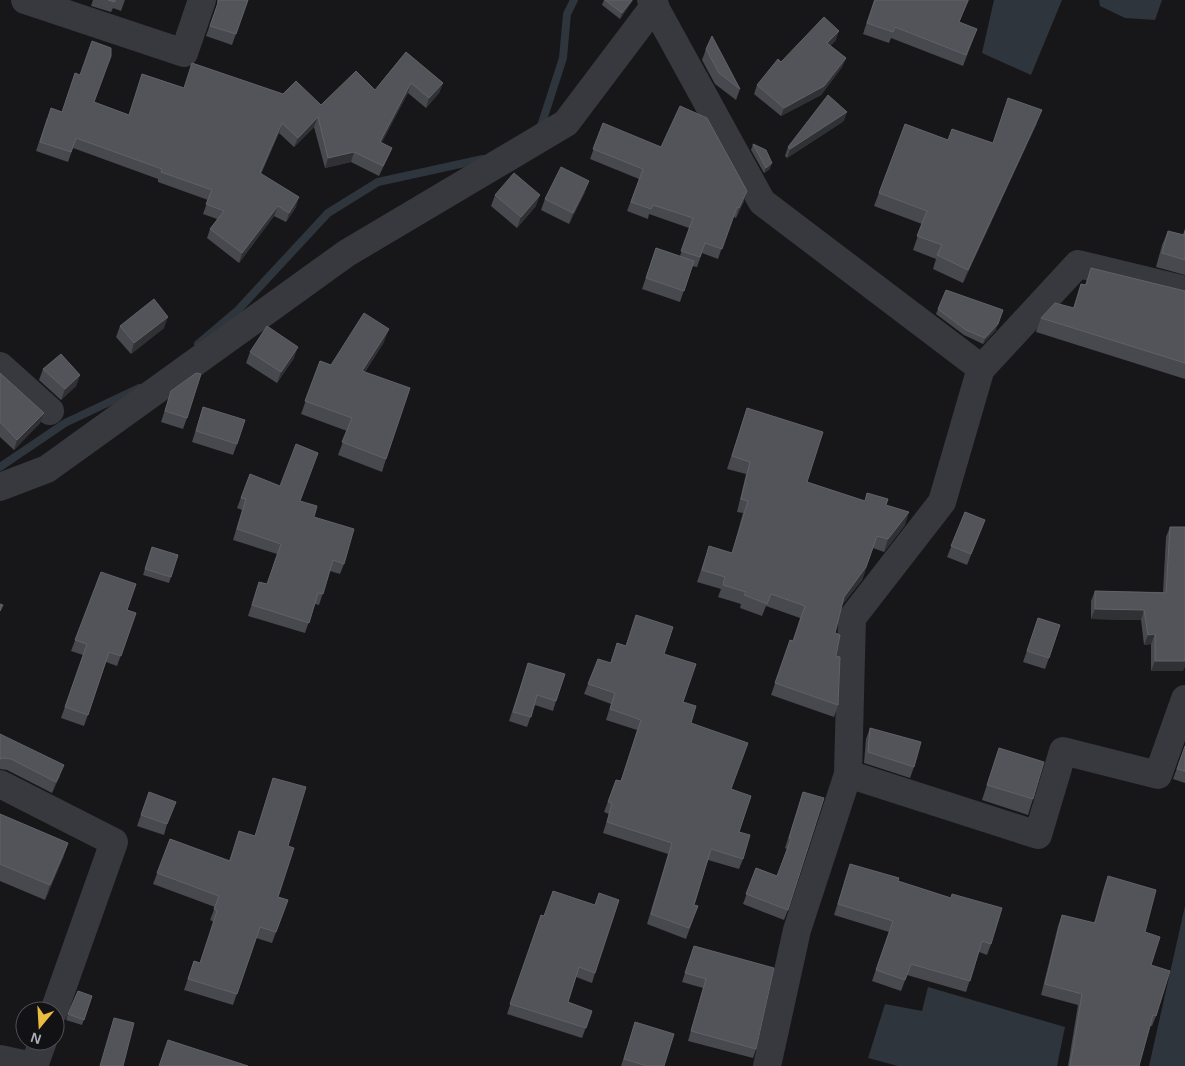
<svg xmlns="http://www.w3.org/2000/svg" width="1185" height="1066" font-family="Arial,sans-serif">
	<rect width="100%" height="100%" fill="#171719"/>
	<path fill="#2e353d" d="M994 0H1062L1031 75 982 53Z
		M1099 0H1162L1155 20 1125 18 1100 6Z
		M1185 906V1066H1149Z
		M928 987 1065 1027 1057 1066H898L868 1058 885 1004 922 1011Z"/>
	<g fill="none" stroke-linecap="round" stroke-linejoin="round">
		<path stroke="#2e353d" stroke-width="8" d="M539 127 541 126 563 58 567 14 574 0
			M198 344 238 310 328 213 378 182 483 159
			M0 467 65 423 139 388"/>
		<path stroke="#38393e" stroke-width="28" d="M25 0 184 53 202 0
			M651 0 762 202 981 368 942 502 852 618 848 774 797 930 767 1066
			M0 366 50 411
			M980 370 1078 264 1185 290
			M0 487 47 469 347 253 566 123 655 5
			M848 774 1038 835 1063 751 1158 775 1185 699
			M0 784 114 842 54 1011
			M0 1059 32 1066
			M34 1066 43 1041"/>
	</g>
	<path fill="#48494e" d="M93 0H125L121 11 113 8 111 12 91 6Z
		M217 0H248L232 45 206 36 217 5Z
		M604 0H633L620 19 602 5Z
		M874 0H969L959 22 977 29 963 66 891 38 889 43 863 34Z
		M836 40 830 46 846 58 842 67 821 95 781 116 754 94 757 85 781 62Z
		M706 49 740 89 736 100 715 84 702 60Z
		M406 52 443 83 439 93 426 108 408 93 381 142 392 148 388 157 379 176 351 162 325 168 314 127 294 147 279 133 261 174 296 207 286 222 274 216 239 263 207 238 210 229 217 219 203 214 208 200 158 182V179L73 148 68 162 36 151 47 118 62 112 94 102 129 115 142 74 184 88 283 94 321 105 375 90Z
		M844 121 787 158 785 156 788 147Z
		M603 123 744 201 736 218 733 216 718 259 702 253 697 267 692 266 680 302 642 289 656 248 680 256 689 228 649 214 648 219 627 211 639 179 590 159Z
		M1037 123 963 283 933 269 936 259 913 250 922 224 874 206 905 124 948 140 993 143Z
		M753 144 770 169 764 173 751 150Z
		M585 192 569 224 541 210 545 199Z
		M495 195 536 206 517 228 491 206Z
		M1185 228V275L1156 267 1162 245 1168 231 1183 235Z
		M1091 268 1185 291V379L1036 332 1041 318 1073 308 1081 284 1085 285Z
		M938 309 996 330 983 344 964 335 936 314Z
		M120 326 164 328 131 354 116 337Z
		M384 342 365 372 386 459 382 472 338 455 347 431 301 414 320 361 331 365Z
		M250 352 294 358 277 383 246 363Z
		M43 369 80 375 76 386 61 400 39 380Z
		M0 373 44 413 40 423 14 450 0 437Z
		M171 391 187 418 183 429 161 422Z
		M203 407 237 444 233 455 192 442Z
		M747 408 807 482 864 501 886 505 905 525 884 552 873 548 862 580 841 606 835 633 838 705 834 717 771 695 790 640 793 641 800 618 766 606 762 616 740 608 741 604 718 597 721 589 697 582 709 546 732 553 743 513 737 512 746 474 727 469Z
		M250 474 300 501 314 517 344 564 340 574 330 571 319 605 315 604 305 633 248 616 259 582 267 584 277 554 233 540 242 510 237 508Z
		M965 512 985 520 967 565 947 557Z
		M1170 527 1183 671H1151V644L1144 645 1141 620 1091 619V601L1095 591 1163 592 1166 537Z
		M152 547 178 555 169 583 143 575Z
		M101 572 127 610 136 613 117 666 106 662 84 726 61 718 83 655 71 651Z
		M636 615 664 654 691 723 731 789 739 832 743 859 739 869 708 860 694 905 698 906 686 939 647 924 668 854 603 833 609 814 604 812 616 780 621 781 637 730 606 720 611 704 584 694 598 659 610 663 617 643 626 646Z
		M1038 618 1049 658 1045 669 1023 662Z
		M528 663 556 701 553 711 535 705 527 727 509 721Z
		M870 728 914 767 910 778 864 763 866 739Z
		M0 735 60 776 52 793 7 770 0 769Z
		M1185 746V783L1173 779Z
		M999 748 1033 799 1028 815 982 800Z
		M273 778 288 846 278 897 288 900 272 943 256 938 233 1005 184 990 194 961 200 963 214 922 210 920 215 907 153 884 170 839 229 861 239 831 255 836Z
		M149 792 167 824 164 835 137 826Z
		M803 792 788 910 784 920 743 904 756 868 777 876 787 849 785 848Z
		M0 814 68 843 63 858 45 900 0 881Z
		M850 864 898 881 991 944 987 955 979 952 966 992 907 975 901 991 872 981 889 932 834 915Z
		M1108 876 1145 932 1151 965 1156 1016 1152 1026H1150L1139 1066H1068L1078 1005 1041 995 1058 926 1062 915 1094 923 1104 887Z
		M599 893 595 973 592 983 576 977 568 1002 592 1011 582 1038 507 1014 541 915 544 916 595 905Z
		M694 946 756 1049 753 1058 688 1041 703 988 682 982Z
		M92 996 82 1025 66 1020 68 1014Z
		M635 1022 664 1066H621Z"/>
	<path fill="#303134" d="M632 0H633L632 2 620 19 622 13Z
		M839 31 836 40 824 52 827 43Z
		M846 58 842 67 821 95 781 116 784 108Z
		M411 83 408 93 377 152 380 142Z
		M443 83 439 93 426 108 429 98Z
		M1042 110 1037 123 963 283 968 270Z
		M847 112 844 121 787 158 790 149Z
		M318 117 314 127 294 147 298 138Z
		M282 123 279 133 256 183 260 173Z
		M354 152 351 162 325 168 328 158Z
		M772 163 770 169 764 173 766 168Z
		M589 181 585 192 569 224 573 213Z
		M747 191 744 201 736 218 739 208Z
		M540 195 536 206 517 228 521 217Z
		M299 197 296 207 286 222 289 213Z
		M278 206 274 216 239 263 242 253Z
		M168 317 164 328 131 354 134 343Z
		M998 324 996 330 983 344 985 338Z
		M389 329 384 342 357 384 362 371Z
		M298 347 294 358 277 383 281 372Z
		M80 375 76 386 61 400 65 389Z
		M44 413 40 423 14 450 17 440Z
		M909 512 905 525 884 552 888 539Z
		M866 567 862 580 839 609 844 597Z
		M1095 609 1144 610 1141 620 1091 619Z
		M1155 634 1151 644 1144 645 1148 635Z
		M1155 661H1185V667L1183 671H1151Z
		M64 765 60 776 52 793 56 782Z
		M68 843 63 858 45 900 50 885Z"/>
	<path fill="#535459" stroke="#606268" d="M108 0H115V2Z
		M219 0H248L236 34 210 26Z
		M605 0H632L622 13Z
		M875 0H968L959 22 977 29 966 55 895 27 893 32 867 23Z
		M824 17 839 31 827 43 846 58 824 86 784 108 757 85 778 59 781 62Z
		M712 36 740 89 719 73 706 49Z
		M92 41 111 48V56L94 102 129 115 142 74 184 88 192 63 283 94 296 81 321 105 356 71 375 90 406 52 443 83 429 98 411 83 380 142 392 148 383 166 354 152 328 158 318 117 298 138 282 123 260 173 299 197 289 213 278 206 242 253 210 229 224 211 206 204 212 190 161 172 162 169 76 138 71 152 40 142 51 108 62 112 75 73 80 75Z
		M828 95 847 112 790 149 788 147Z
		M1008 98 1042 110 968 270 937 255 942 245 917 236 927 211 879 193 905 124 948 140 952 129 993 143Z
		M680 106 707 118 747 191 739 208 737 207 722 249 705 243 700 257 681 251 693 218 653 205 651 209 631 202 643 169 593 149 603 123 661 147Z
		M753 144 766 150 772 163 766 168Z
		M561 167 589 181 573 213 545 199Z
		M514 173 540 195 521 217 495 195Z
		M1168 231 1184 235 1185 231V260L1162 253Z
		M656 248 694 261 684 291 646 278Z
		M1091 268 1185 291V363L1041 318 1055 303 1074 308 1081 284 1086 285Z
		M946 290 1003 310 998 324 985 338 966 330 938 309Z
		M154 299 168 317 134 343 120 326Z
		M364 313 389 329 362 371 410 388 386 459 342 442 352 418 305 401 320 361 331 365Z
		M267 326 298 347 281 372 250 352Z
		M61 354 80 375 65 389 43 369Z
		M0 373 44 413 17 440 0 422Z
		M196 373 201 374 187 418 165 411 171 391Z
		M203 407 245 420 237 444 196 431Z
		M747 408 823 432 807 482 865 501 867 493 888 499 886 505 909 512 888 539 877 536 866 567 844 597 835 633 840 635 836 656 840 657 838 705 775 683 790 640 793 641 805 606 771 594 767 604 744 595 746 592 723 585 725 577 702 570 709 546 732 553 748 501 741 499 750 462 732 456Z
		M296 444 318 453 300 501 317 506 314 517 354 529 344 564 333 560 323 594 318 593 309 623 252 605 259 582 267 584 281 544 237 529 246 499 241 498 250 474 280 486Z
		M965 512 985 520 971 554 951 546Z
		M1170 527H1185V661H1155V634L1148 635 1144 610 1095 609V591L1166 593Z
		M152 547 178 555 171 577 145 569Z
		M101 572 136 584 127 610 136 613 121 656 109 652 88 715 65 707 87 644 75 640Z
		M0 604 3 605 0 611Z
		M636 615 673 627 664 654 696 664 683 702 696 706 691 723 748 743 731 789 751 796 739 832 750 835 743 859 711 849 694 905 698 906 689 928 651 914 672 843 607 822 612 803 608 802 616 780 621 781 641 720 610 709 615 693 588 684 598 659 611 663 617 643 626 646Z
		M1038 618 1060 625 1049 658 1027 651Z
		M528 663 565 674 556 701 537 695 531 717 513 712Z
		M870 728 921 742 914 767 868 752Z
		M0 734 64 765 56 782 11 759 3 758 0 759Z
		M1185 746V771L1177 769Z
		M999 748 1044 762 1033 799 987 785Z
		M273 778 306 787 288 846 294 848 278 897 288 900 276 932 260 927 237 994 188 979 194 961 200 963 217 911 214 909 219 896 157 873 170 839 230 861 239 831 255 836Z
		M149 792 176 802 167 824 141 815Z
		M803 792 824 798 788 910 746 894 756 868 777 876 791 839 789 838Z
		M0 814 68 843 50 885 0 864Z
		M850 864 899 878 898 881 951 898 952 894 1002 908 991 944 982 941 970 981 911 964 905 980 876 970 893 921 838 904Z
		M1108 876 1156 890 1145 932 1160 937 1151 965 1170 971 1156 1016 1153 1015 1139 1066H1070L1082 994 1045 984 1062 915 1095 923Z
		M553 891 595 905 599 893 619 900 595 973 579 967 568 1002 592 1011 586 1028 510 1004 541 915 544 916Z
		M694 946 774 968 756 1049 691 1031 706 979 685 973Z
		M78 991 92 996 84 1020 68 1014Z
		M114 1018 134 1023 123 1066H100Z
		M635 1022 674 1034 664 1066H647L624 1059Z
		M168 1040 248 1066H159Z"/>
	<g transform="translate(40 1026) rotate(198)"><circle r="24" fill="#121214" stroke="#4f5056"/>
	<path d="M0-4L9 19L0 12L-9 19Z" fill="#eabc3f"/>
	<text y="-8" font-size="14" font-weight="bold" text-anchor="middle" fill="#aaadb8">N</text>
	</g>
</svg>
